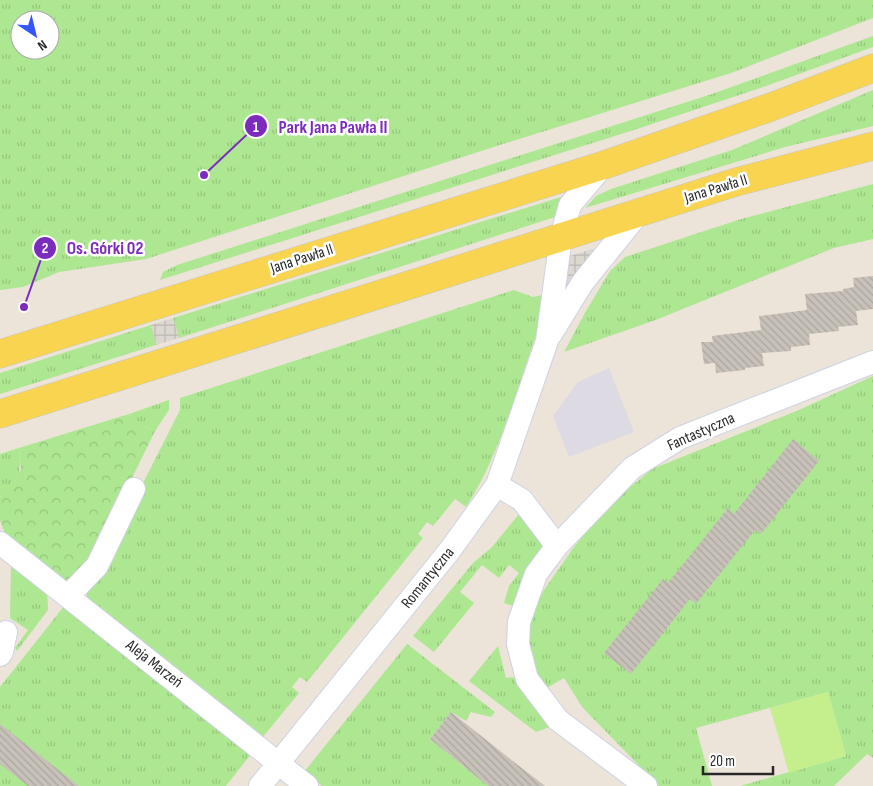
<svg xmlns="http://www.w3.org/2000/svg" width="873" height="786" font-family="'Sofia Sans Condensed',sans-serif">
	<defs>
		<pattern id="grass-tufts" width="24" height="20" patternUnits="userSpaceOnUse" patternTransform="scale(1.25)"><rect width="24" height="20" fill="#ade791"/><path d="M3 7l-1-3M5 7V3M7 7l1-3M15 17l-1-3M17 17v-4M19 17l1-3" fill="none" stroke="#95c67d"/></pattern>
		<pattern id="forest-crowns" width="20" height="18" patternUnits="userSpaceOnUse" patternTransform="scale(1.25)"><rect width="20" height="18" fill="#ade791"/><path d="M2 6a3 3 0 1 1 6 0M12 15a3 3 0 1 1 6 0" fill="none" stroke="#95c67d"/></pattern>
		<pattern id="plaza-grid" width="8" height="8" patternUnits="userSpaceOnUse" patternTransform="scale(1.25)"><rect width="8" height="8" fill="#dcd7d0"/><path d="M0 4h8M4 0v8" fill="none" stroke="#bdb9b3"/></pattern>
		<pattern id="building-back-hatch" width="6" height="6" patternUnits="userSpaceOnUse" patternTransform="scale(1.25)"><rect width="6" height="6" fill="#c7c1b9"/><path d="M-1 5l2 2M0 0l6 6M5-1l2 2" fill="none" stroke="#aba69f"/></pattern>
	</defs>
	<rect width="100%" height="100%" fill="#ece4d9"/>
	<path fill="#dddae4" d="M609 368 634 432 569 457 553 416 578 382Z"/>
	<path fill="url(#grass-tufts)" fill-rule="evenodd" d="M0 0H873V18L731 73 506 143 146 259 59 272 23 287 0 290ZM20 20H50V50H20Z
		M873 36V47L766 86 637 129 160 280 163 272 177 265 712 94Z
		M873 90V126L785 147 585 208 596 196 611 189 732 150Z
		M873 184V239L834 248 653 321 564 352 586 311 610 271 625 257 741 219Z
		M564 196 555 217 179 338 173 318Z
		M514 290 533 297 542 295C546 314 533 343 527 362 510 412 495 462 466 507L455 499 433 526 427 522 418 534 423 538 307 682 300 677 292 687 299 693 262 738 87 600V588L139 491 180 410V398Z
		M151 325 156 345 0 394V373Z
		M873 376V758L867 754 834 786H740L846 756 828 692 696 728 712 786H659L582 707 564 678 545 689 535 670 530 645V626L535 607 544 590 574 547 604 509 652 469 799 410Z
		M169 400V410L155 431 140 424 129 414Z
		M19 448C20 461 22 473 13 483 8 488 3 490 0 498V454Z
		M519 514 541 534 542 552 513 606 504 603 509 586 519 573 509 565 499 578 482 565 460 592 474 603 434 652 413 636 473 563 492 547Z
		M11 562 47 590 48 610 17 651 15 648 28 630 10 618Z
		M65 605 251 754 226 786H0V687Z
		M407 644 495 712 491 717 471 712 466 721 451 712 430 739 488 786H322L304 772Z
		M498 646 506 678 516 677 522 691 550 727 536 732 469 681Z"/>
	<path fill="url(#forest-crowns)" d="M129 414 140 424 155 431 90 564 68 588 7 539 0 520V498L3 491 14 482 21 469 19 448Z"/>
	<path fill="#c4ef8c" d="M828 692 846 756 789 773 770 708Z"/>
	<path fill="url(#plaza-grid)" d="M592 249 595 250 571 286 562 292 570 256Z
		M173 318 179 338 156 345 151 325Z"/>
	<path fill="url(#building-back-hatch)" d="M873 276V309L856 311 858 325 838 327 839 331 809 334 810 345 791 347V351L762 353 764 366 745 368V370L716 373 715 363 704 364 701 342H713L712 336 761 330 759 316 807 310 805 294 843 291V289L854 287 853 278Z
		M793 439 819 461 761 534 755 530 696 604 690 599 631 674 604 653 663 579 668 583 728 508 734 514Z
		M451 712 514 762 545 786H488L430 739Z
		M0 724 79 786H28L0 764Z"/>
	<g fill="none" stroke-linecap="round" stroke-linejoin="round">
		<defs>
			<path id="street" d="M551 334 583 282 638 214
				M497 485 522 500 557 546
				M0 543 307 786
				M68 596 97 566 134 489
				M0 655 2 652 6 632
				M260 786 450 550 497 485 547 341 561 237 570 205 604 165
				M646 786 558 720 527 679 518 644 519 622 536 574 557 546 632 468 680 438 873 362"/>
			<path id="primary" d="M0 354 604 165 771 107 873 68
				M0 414 736 182 873 146"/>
		</defs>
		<use href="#street" stroke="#ced2e3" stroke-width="24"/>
		<use href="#primary" stroke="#c7c7c7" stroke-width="29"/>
		<use href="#street" stroke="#fff" stroke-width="22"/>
		<use href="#primary" stroke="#f9d451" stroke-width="28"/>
	</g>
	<g text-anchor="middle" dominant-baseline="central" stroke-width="5" stroke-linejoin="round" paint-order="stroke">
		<g font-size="16" fill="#282828" stroke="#fff">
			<text transform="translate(716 189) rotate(-17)">Jana Pawła II</text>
			<text transform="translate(302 259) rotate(-18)">Jana Pawła II</text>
			<text transform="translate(701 432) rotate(-24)">Fantastyczna</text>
			<text transform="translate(428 578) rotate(-51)">Romantyczna</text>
			<text transform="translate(154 664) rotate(38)">Aleja Marzeń</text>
		</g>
	</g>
	<path fill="none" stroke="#7b2cbf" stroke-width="2" d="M204 175L256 126M24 307L45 248"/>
	<g fill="#7b2cbf" stroke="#fff" stroke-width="2">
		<circle cx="204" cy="175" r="5"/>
		<circle cx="24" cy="307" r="5"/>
		<circle cx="256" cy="126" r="12"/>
		<circle cx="45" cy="248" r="12"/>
	</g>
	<g font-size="15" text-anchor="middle" font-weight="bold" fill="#fff">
		<text x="256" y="132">1</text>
		<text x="45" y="253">2</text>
	</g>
	<g font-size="18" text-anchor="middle" font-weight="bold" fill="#7b2cbf" stroke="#fff" stroke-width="5" stroke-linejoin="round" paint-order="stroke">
		<text x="333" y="133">Park Jana Pawła II</text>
		<text x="105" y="254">Os. Górki 02</text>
	</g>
	<g transform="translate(35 35) rotate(145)"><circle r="24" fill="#ffffff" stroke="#a9a9a9"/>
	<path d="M0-4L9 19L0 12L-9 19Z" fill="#3356ff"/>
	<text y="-8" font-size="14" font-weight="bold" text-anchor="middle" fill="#282828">N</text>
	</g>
	<path d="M703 766v8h70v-8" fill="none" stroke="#282828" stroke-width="2.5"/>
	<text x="710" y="766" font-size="15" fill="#282828" stroke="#ffffff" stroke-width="4" paint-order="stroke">20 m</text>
</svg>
